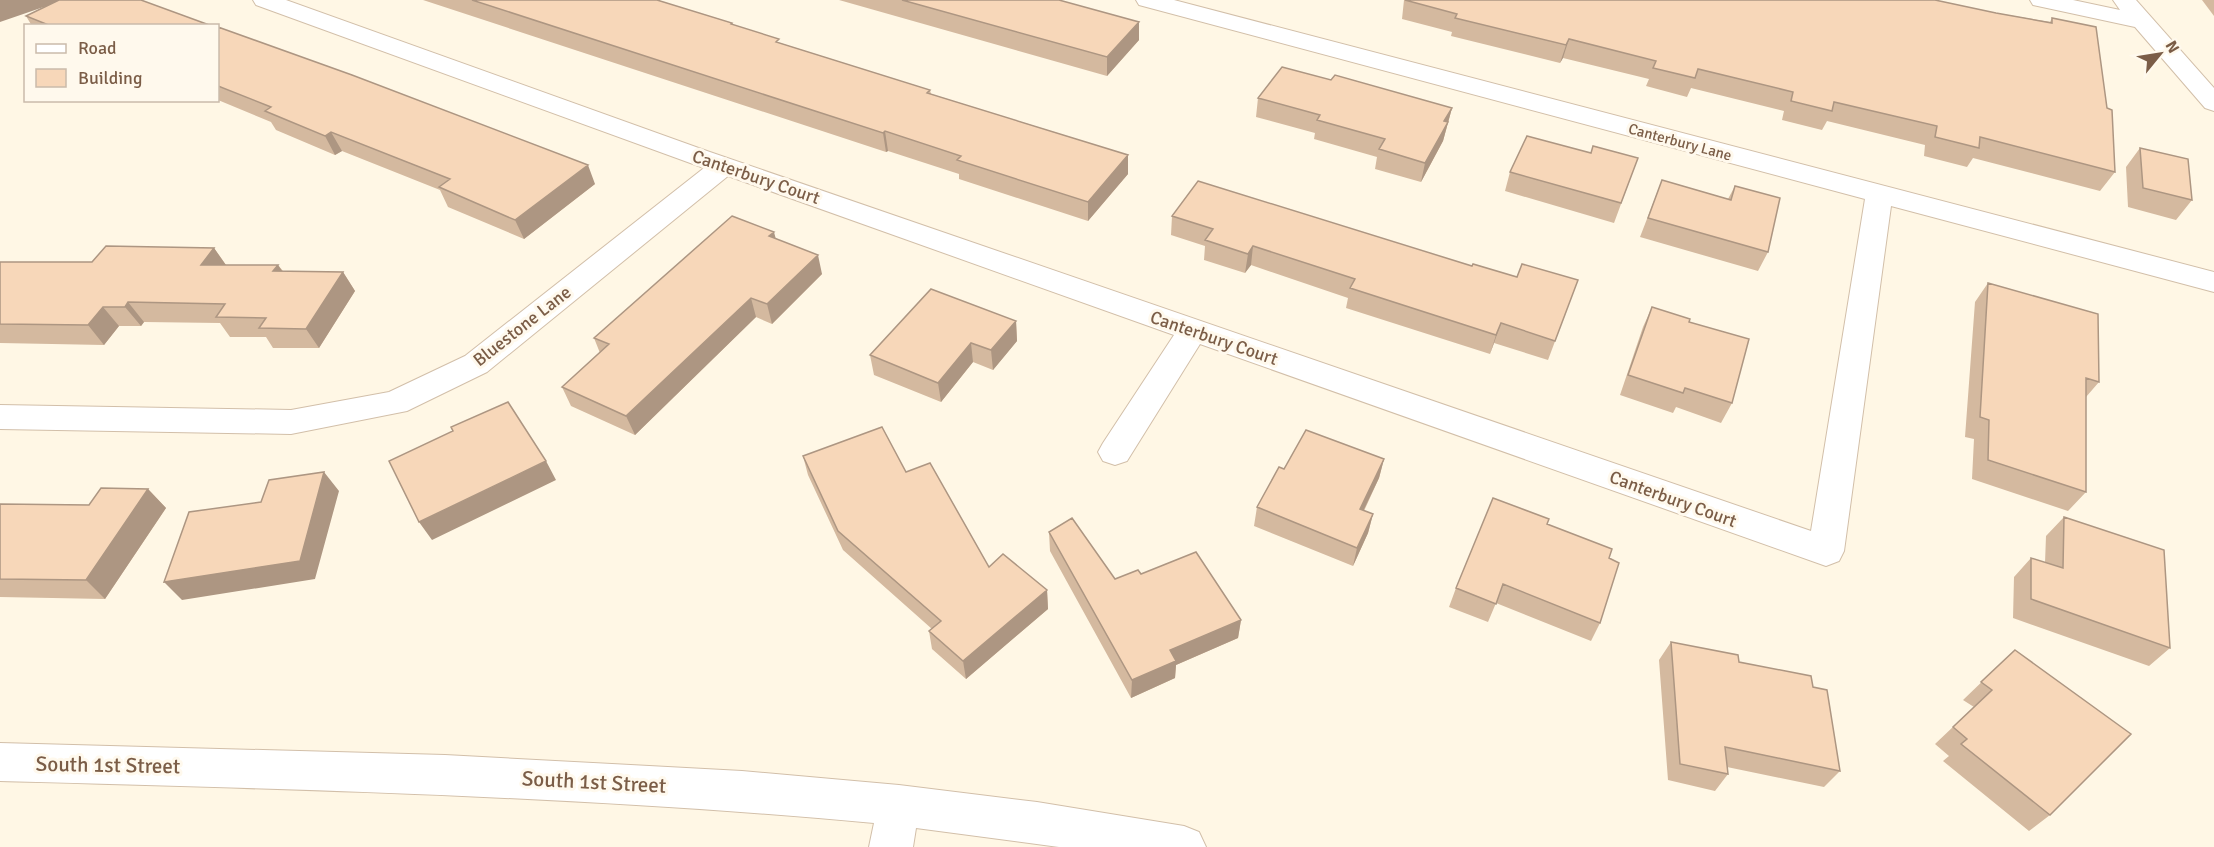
<svg xmlns="http://www.w3.org/2000/svg" width="2214" height="847" font-family="Signika,sans-serif">
	<rect width="100%" height="100%" fill="#fff7e5"/>
	<g fill="none" stroke-linecap="round" stroke-linejoin="round">
		<defs>
			<path id="minor" d="M253 0H286L707 151 1811 531 1865 199 1139 5 1136 0H1174L2214 272V292L1891 206 1844 551 1839 561 1826 566 1200 344 1127 461 1115 465 1103 461 1098 452 1103 443 1174 335 728 176 487 372 407 411 291 434 0 429V405L291 410 389 392 465 356 704 168 256 5Z
				M2030 0H2073L2120 10 2113 0H2136L2214 88V111L2205 108 2135 27 2033 5Z
				M0 743 445 755 742 771 899 785 1037 802 1184 826 1199 832 1206 847H1059L916 828 913 847H869L874 823C583 796 292 789 0 781Z"/>
		</defs>
		<use href="#minor" stroke="#d2bfa9" stroke-width="2"/>
		<use href="#minor" fill="#fff" fill-rule="evenodd"/>
	</g>
	<path fill="#d4b99f" d="M0 0 212 26H32L26 16 44 7Z
		M423 0H657L732 23 733 25 780 43 930 90 931 94 1128 155V174L1088 221 959 179V174L888 151 886 152Z
		M839 0H1059L1139 40 1107 76Z
		M1404 0H1935L1996 13 2050 22 2052 18 2115 172 2100 191 1973 158 1967 167 1924 156 1925 145 1827 121 1822 130 1782 120 1784 111 1691 88 1687 97 1646 86 1649 79 1563 58 1560 63 1451 36 1452 32 1402 19Z
		M2202 0H2214V16Z
		M218 27 595 184 524 239 448 207 440 190 342 151 335 155 276 130 271 122 218 100Z
		M1331 80 1452 108 1443 141 1421 182 1375 169 1377 157 1314 139 1315 133 1256 117 1258 98Z
		M2140 148 2192 200 2176 220 2128 207 2126 167Z
		M1638 158 1614 223 1505 191 1510 172Z
		M1662 180 1728 199 1735 186 1768 252 1758 271 1640 237Z
		M1172 216 1472 266 1517 277 1578 280 1548 360 1494 343 1490 354 1346 308 1348 298 1251 265 1245 273 1204 260 1205 246 1171 235Z
		M776 238 822 274 772 324 756 317 635 435 571 406 562 387 600 353 594 338Z
		M214 248 226 265H278L283 271 343 272 355 291 319 348H273L266 337H230L220 323 144 322 141 326H119L104 345 0 343V262H92Z
		M1988 283 2099 382 2086 397V492L2068 511 1972 479 1974 439 1965 437 1975 302Z
		M1652 307 1732 403 1721 423 1676 407 1673 413 1620 395 1643 327Z
		M1016 321 1017 341 993 370 973 362 941 402 874 375 870 355Z
		M803 456 906 472 989 567 1047 590 1048 609 966 679 932 649 929 631 932 629 843 550 808 475Z
		M1384 459 1379 478 1364 511 1373 514 1368 533 1353 566 1254 526 1257 507 1284 469Z
		M148 489 166 508 105 599 0 597V504L89 505Z
		M2064 517 2170 648 2149 666 2013 618 2014 577 2031 558 2045 563 2046 536Z
		M1547 524 1609 558 1600 623 1591 641 1496 603 1488 622 1449 607 1456 588Z
		M1049 532 1115 579 1141 574 1241 620 1238 638 1176 665 1175 678 1131 698 1050 551Z
		M1671 642 1739 662 1813 687 1840 771 1824 787 1727 767 1728 774 1715 791 1668 780 1659 660Z
		M2015 650 2050 815 2029 831 1943 761 1949 756 1935 744 1974 707 1963 700Z"/>
	<path fill="#ad9682" d="M0 0H64L0 22Z
		M1139 22V40L1107 76V57Z
		M1569 39 1563 58 1560 63 1566 45Z
		M1452 108 1443 141 1421 182 1425 163 1444 121Z
		M885 131 888 151 886 152 883 133Z
		M331 132 342 151 335 155 325 136Z
		M1128 155V174L1088 221V202Z
		M588 165 595 184 524 239 515 220Z
		M774 232 779 251 769 236Z
		M1253 246 1251 265 1245 273 1248 254Z
		M214 248 228 268 201 265Z
		M818 255 822 274 772 324 767 304Z
		M278 265 291 284 273 271Z
		M343 272 355 291 319 348 306 329Z
		M751 298 756 317 635 435 626 416Z
		M128 302 144 322 141 326 125 307Z
		M103 307 119 326 104 345 88 325Z
		M1016 321 1017 341 993 370 991 350Z
		M1501 323 1494 343 1490 354 1496 335Z
		M971 343 973 362 941 402 938 383Z
		M1384 459 1379 478 1355 528 1360 509Z
		M546 461 556 480 432 540 419 522Z
		M324 472 339 491 315 579 182 600 164 582Z
		M148 489 166 508 105 599 86 580Z
		M1373 514 1368 533 1353 566 1357 548Z
		M1047 590 1048 609 966 679 963 661Z
		M1241 620 1238 638 1176 665 1175 678 1131 698 1132 680 1170 650Z"/>
	<path fill="#f7d7b9" stroke="#ad9682" stroke-width="1.5" d="M59 0H141L212 26H51L26 16Z
		M472 0H657L732 23 731 24 779 39 776 42 930 90 927 93 1128 155 1088 202 957 160 961 156 885 131 883 133Z
		M902 0H1059L1139 22 1107 57Z
		M1405 0H1935L1996 13 2052 23V18L2096 27 2107 108 2112 110 2115 172 1980 137 1979 148 1935 137 1937 126 1834 102 1832 111 1791 101 1793 92 1698 69 1695 78 1653 68 1656 61 1569 39 1566 45 1455 18 1457 14Z
		M218 27 352 75 588 165 515 220 439 187 450 179 331 132 325 136 265 111 271 107 218 86Z
		M1282 67 1331 80 1335 75 1452 108 1444 121 1448 122 1425 163 1379 149 1385 139 1317 120 1320 115 1258 98Z
		M1527 136 1591 153 1593 146 1638 158 1621 203 1510 172Z
		M2140 148 2188 159 2192 200 2143 188Z
		M1662 180 1731 200 1735 186 1780 198 1768 252 1648 218Z
		M1198 181 1472 266 1473 264 1517 277 1522 264 1578 280 1555 341 1501 323 1496 335 1350 288 1355 279 1253 246 1248 254 1205 240 1213 229 1172 216Z
		M732 216 774 232 769 236 818 255 767 304 751 298 626 416 562 387 609 344 594 338Z
		M106 246 214 248 201 265H278L273 271 343 272 306 329 259 328 266 318 216 317 225 304 128 302 125 307H103L88 325 0 324V262H92Z
		M1988 283 2098 314 2099 382 2086 378V492L1988 460 1989 420 1980 417Z
		M931 289 1016 321 991 350 971 343 938 383 870 355Z
		M1652 307 1690 319 1689 322 1749 339 1732 403 1685 388 1683 393 1628 375Z
		M508 402 546 461 419 522 389 461 453 431 451 427Z
		M882 427 906 472 930 463 989 567 1003 554 1047 590 963 661 929 631 941 621 838 531 803 456Z
		M1306 430 1384 459 1360 509 1373 514 1357 548 1257 507 1279 467 1284 469Z
		M324 472 300 561 164 582 189 512 261 502 269 480Z
		M101 488 148 489 86 580 0 579V504L89 505Z
		M1493 498 1549 519 1547 524 1612 549 1609 558 1619 563 1600 623 1503 584 1496 604 1456 588Z
		M2064 517 2164 550 2170 648 2031 599V558L2063 568Z
		M1072 518 1115 579 1138 570 1141 574 1196 552 1241 620 1170 650 1176 661 1132 680 1049 532Z
		M1671 642 1738 655 1739 662 1811 676 1813 687 1827 690 1840 771 1725 747 1728 774 1680 764Z
		M2015 650 2131 734 2050 815 1961 744 1967 739 1953 727 1992 690 1981 682Z"/>
	<g text-anchor="middle" dominant-baseline="central" stroke-width="6" stroke-linejoin="round" paint-order="stroke">
		<g font-size="15" fill="#7b5d47" stroke="#fff9ed">
			<text transform="translate(1680 142) rotate(15)">Canterbury Lane</text>
		</g>
		<g font-size="18" fill="#7b5d47" stroke="#fff9ed">
			<text transform="translate(756 177) rotate(19)">Canterbury Court</text>
			<text transform="translate(522 326) rotate(-38)">Bluestone Lane</text>
			<text transform="translate(1214 338) rotate(19)">Canterbury Court</text>
			<text transform="translate(1673 499) rotate(20)">Canterbury Court</text>
		</g>
		<g font-size="21" fill="#7b5d47" stroke="#fff9ed">
			<text transform="translate(108 765) rotate(1)">South 1st Street</text>
			<text transform="translate(594 782) rotate(3)">South 1st Street</text>
		</g>
	</g>
	<rect x="24" y="24" width="195" height="78" fill="#fff9ed" stroke="#cabbab" stroke-width="1.5"/>
	<rect x="36" y="44" width="30" height="9" fill="#ffffff" stroke="#cabbab" stroke-width="1.5"/>
	<text x="78" y="54" font-size="18" fill="#7b5d47">Road</text>
	<rect x="36" y="69" width="30" height="18" fill="#f7d7b9" stroke="#cabbab" stroke-width="1.5"/>
	<text x="78" y="84" font-size="18" fill="#7b5d47">Building</text>
	<g transform="translate(2160 54) rotate(60)" stroke="#fff9ed" stroke-width="4.5" paint-order="stroke">
	<path d="M0-4.5L10 22L0 15L-10 22Z" fill="#7b5d47"/>
	<text y="-9" font-size="16" font-weight="bold" text-anchor="middle" fill="#7b5d47">N</text>
	</g>
</svg>
